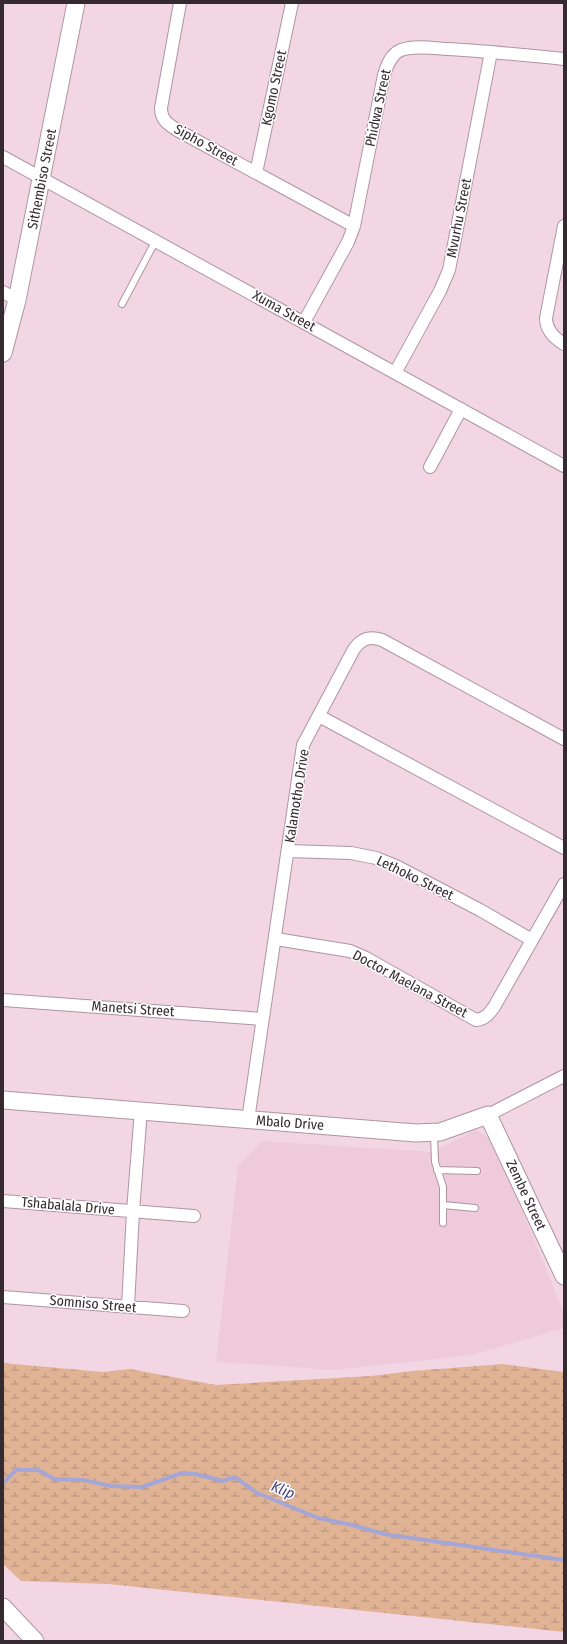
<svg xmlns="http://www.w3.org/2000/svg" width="567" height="1644" font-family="'Fira Sans Condensed',sans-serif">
	<defs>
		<pattern id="wetland-marsh" width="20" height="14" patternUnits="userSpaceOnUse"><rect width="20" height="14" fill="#e0b395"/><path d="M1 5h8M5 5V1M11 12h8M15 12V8" fill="none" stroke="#b6927a"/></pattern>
	</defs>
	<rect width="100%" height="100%" fill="#f3d6e3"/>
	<path fill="#efcadb" d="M476 1130 493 1140 564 1313V1328L472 1355 335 1370 216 1362 238 1166 262 1141 432 1152Z"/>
	<path fill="url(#wetland-marsh)" d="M3 1363 103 1372 130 1369 216 1385 371 1376 412 1371 503 1364 564 1372V1632L108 1584 21 1581 3 1564Z"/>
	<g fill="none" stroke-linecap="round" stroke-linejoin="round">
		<path stroke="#a4a6d8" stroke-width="4" d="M3 1483 16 1470H38L54 1479 83 1480 111 1486 142 1487 182 1473 195 1474 223 1481 235 1477 257 1493 318 1518 352 1525 384 1534 564 1560"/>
		<defs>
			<path id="lane" d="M122 304 156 240
				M434 1134 435 1162 443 1187V1223
				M437 1170 477 1171
				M443 1205 475 1208"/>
			<path id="street" d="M180 3 161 108C161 120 168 124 177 130L354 226
				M3 157 564 466
				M256 173 292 3
				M564 226 546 318C546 330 554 338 564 344
				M3 292 17 300
				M304 322 348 242 354 226 384 75C387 65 391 54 401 50 414 45 433 48 447 49 486 51 525 55 564 59
				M395 373 440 291 449 270 491 52
				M430 467 461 409
				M319 716 564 848
				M288 851 351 853 376 858 396 866 480 910 532 940
				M276 939 350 951 366 958 476 1020C485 1019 489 1014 494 1007L564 884
				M3 1000 262 1019
				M488 1115 564 1076
				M248 1120 303 745 354 649C362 638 370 636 382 640L564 739
				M3 1201 194 1216
				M3 1297 183 1311
				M128 1307 133 1211 141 1110"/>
			<path id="secondary" d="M3 353 17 300 76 3
				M3 1100 416 1133 440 1132 488 1115 564 1276
				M3 1607 35 1641"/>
		</defs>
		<use href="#lane" stroke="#af94a1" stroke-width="8"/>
		<use href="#street" stroke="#af94a1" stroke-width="14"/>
		<use href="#secondary" stroke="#af94a1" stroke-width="19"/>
		<use href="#lane" stroke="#fff" stroke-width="6"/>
		<use href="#street" stroke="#fff" stroke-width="12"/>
		<use href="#secondary" stroke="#fff" stroke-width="17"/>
	</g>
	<g text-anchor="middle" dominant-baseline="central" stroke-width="3" stroke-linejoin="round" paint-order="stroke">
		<g font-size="14" fill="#352a2f" stroke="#fff">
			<text transform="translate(274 88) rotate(-78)">Kgomo Street</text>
			<text transform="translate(378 108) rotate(-78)">Phidwa Street</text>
			<text transform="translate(206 145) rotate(29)">Sipho Street</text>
			<text transform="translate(42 179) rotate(-79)">Sithembiso Street</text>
			<text transform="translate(459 218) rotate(-79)">Mvurhu Street</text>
			<text transform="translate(284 311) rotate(29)">Xuma Street</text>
			<text transform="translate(297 796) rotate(-81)">Kalamotho Drive</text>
			<text transform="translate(415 878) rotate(26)">Lethoko Street</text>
			<text transform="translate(410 984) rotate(28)">Doctor Maelana Street</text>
			<text transform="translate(133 1009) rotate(4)">Manetsi Street</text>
			<text transform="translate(290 1123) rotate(4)">Mbalo Drive</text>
			<text transform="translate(526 1195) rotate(65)">Zembe Street</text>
			<text transform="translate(68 1206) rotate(5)">Tshabalala Drive</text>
			<text transform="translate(93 1304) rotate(5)">Somniso Street</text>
		</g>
		<g font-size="15" font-style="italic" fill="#43407f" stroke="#fff">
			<text transform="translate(283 1490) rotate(23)">Klip</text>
		</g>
	</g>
	<rect width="567" height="1644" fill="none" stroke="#352a2f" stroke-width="8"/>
</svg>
